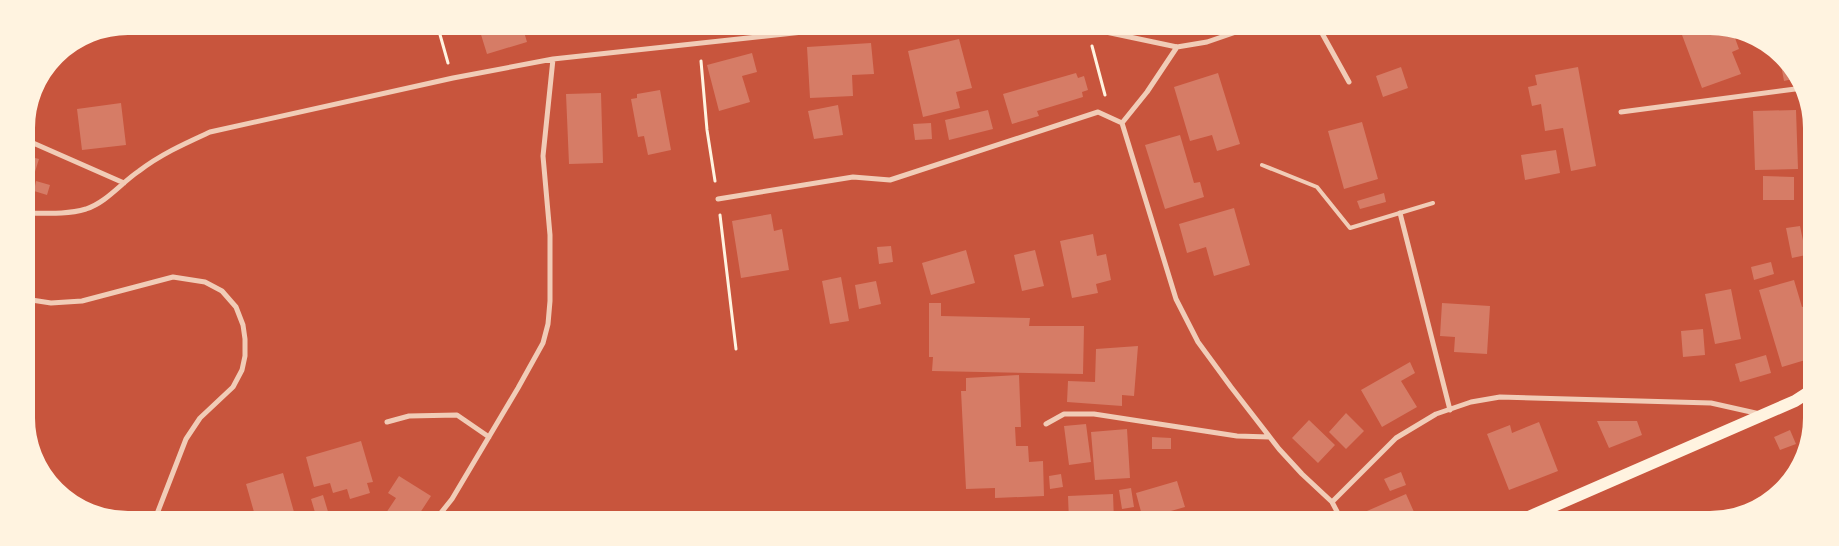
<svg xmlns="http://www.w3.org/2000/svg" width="1839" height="546" font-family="Raleway,sans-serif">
	<rect width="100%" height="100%" fill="#c8553d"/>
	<path fill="#d67c66" d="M478 25H522L527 42 487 54Z
		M1679 27H1731L1739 49 1732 52 1741 74 1702 88Z
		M959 39 972 88 956 92 960 108 923 117 908 51Z
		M871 43 874 74 852 75 853 96 810 98 807 47Z
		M752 53 757 72 742 76 750 102 719 111 707 65Z
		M1782 53 1785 55 1797 78 1784 81 1779 54Z
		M1401 67 1408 88 1383 97 1376 76Z
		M1578 67 1596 166 1571 171 1563 128 1545 131 1541 104 1532 106 1528 87 1537 85 1535 75Z
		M1076 73 1078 78 1084 76 1088 90 1082 92 1083 97 1037 111 1039 116 1012 124 1003 94Z
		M1218 73 1240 144 1217 151 1212 135 1190 141 1174 87Z
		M660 90 671 150 648 155 644 136 638 137 631 99 637 98V94Z
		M601 93 603 163 569 164 566 94Z
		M121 103 126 145 82 150 77 109Z
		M838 105 843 135 814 139 808 111Z
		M988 110 993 129 949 140 945 120Z
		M1796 110 1798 169 1755 170 1753 111Z
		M1362 122 1378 179 1344 189 1328 131Z
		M931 123 932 139 915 140 913 124Z
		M1180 135 1194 183 1200 182 1204 197 1165 209 1145 145Z
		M1556 150 1560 173 1525 180 1521 155Z
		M24 155 39 159 29 191 24 190Z
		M1763 176 1794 177V200H1763Z
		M36 181 50 185 47 195 34 191Z
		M1384 193 1386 202 1360 209 1357 201Z
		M1234 208 1250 265 1214 276 1206 247 1187 253 1179 224Z
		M771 214 774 231 782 229 789 270 741 278 732 221Z
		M1800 226 1806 255 1792 258 1786 228Z
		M1093 234 1097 256 1106 254 1111 280 1096 284 1098 293 1072 298 1060 241Z
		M891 246 893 262 879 264 877 247Z
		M966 250 975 283 931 295 922 263Z
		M1035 250 1044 286 1022 291 1014 255Z
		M1771 262 1774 274 1754 280 1751 267Z
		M841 277 849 321 830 324 822 281Z
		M1794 280 1802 307 1812 304V320L1806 322 1812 343V358L1782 367 1759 290Z
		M876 281 881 304 859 309 855 285Z
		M1731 289 1741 339 1715 344 1705 294Z
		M929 303H941V316L1030 318 1029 326H1084L1083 374 932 371 933 357H929Z
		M1442 303 1490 306 1487 354 1454 352 1455 337 1440 336Z
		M1703 329 1705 355 1683 357 1681 331Z
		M1138 346 1134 396 1122 395V406L1067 402 1068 381 1095 382 1096 349Z
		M1766 355 1771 373 1740 382 1735 364Z
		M1410 362 1415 373 1401 381 1417 407 1382 427 1361 390Z
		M1019 375 1021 427H1015L1016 446H1028L1029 462 1043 461 1044 496 995 498V488L966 489 961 391H966V378Z
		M1346 413 1364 431 1346 449 1329 432Z
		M1309 420 1335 445 1318 463 1292 438Z
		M1597 421H1637L1642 435 1609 448Z
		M1539 422 1558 471 1509 490 1487 434 1510 425 1512 433Z
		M1086 424 1091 462 1069 465 1064 426Z
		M1127 429 1130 478 1095 480 1091 432Z
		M1790 430 1796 444 1780 450 1774 437Z
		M1152 437 1171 438V449H1152Z
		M361 441 373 482 367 483 370 493 350 499 347 489 333 493 330 483 314 487 306 457Z
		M1401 472 1406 485 1390 491 1384 479Z
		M283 473 294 512 276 519H256L246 484Z
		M1061 474 1063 487 1050 489 1049 476Z
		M399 476 431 496 416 519H389L384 516 396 498 388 493Z
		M1177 481 1185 507 1143 519 1136 493Z
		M1131 488 1134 507 1122 509 1119 490Z
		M1113 494 1114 521H1069L1068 496Z
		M1406 494 1418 521H1371L1367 511Z
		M323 495 329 515 317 519 311 499Z"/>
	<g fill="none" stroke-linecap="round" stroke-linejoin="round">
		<path stroke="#fff3e0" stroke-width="3" d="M437 24 448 63
			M1092 46 1105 95
			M701 61 707 130 715 181
			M720 215 736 349"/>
		<path stroke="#f1ccb7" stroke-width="4" d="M1262 165 1317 187 1350 228 1433 203"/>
		<path stroke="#f1ccb7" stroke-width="5" d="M1085 26 1087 28 1177 47 1207 42 1239 31 1243 26
			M1318 26 1349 82
			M1177 47 1147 92 1122 123 1176 299 1198 342 1231 387 1279 449 1302 474 1332 502 1342 521
			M1621 112 1803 88
			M24 139 124 183
			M718 199 853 177 890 180 1098 112 1122 123
			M24 213C45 213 66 215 86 209 107 202 121 183 139 171 161 154 186 143 210 132L453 78 553 59 867 25
			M1400 213 1450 410
			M1813 219 1811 211V145L1813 130
			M25 299 51 303 82 301 173 277 205 282 222 291 236 307 243 325 245 339V356L242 370 233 387 200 418 186 439 155 519
			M387 422 409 416 457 415 489 437
			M1046 424 1064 414H1094L1237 436 1269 437
			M1332 502 1396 438 1436 414 1471 402 1500 397 1711 403 1760 414
			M436 519 452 499 518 388 543 343 548 324 550 301V235L543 156 553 59"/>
		<path stroke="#fff3e0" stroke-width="12" d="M1517 522 1795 401 1812 390"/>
	</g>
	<path d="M0 0H1839V546H0ZM128 32H1710A96 96 0 0 1 1806 128V418A96 96 0 0 1 1710 514H128A96 96 0 0 1 32 418V128A96 96 0 0 1 128 32Z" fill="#fff3e0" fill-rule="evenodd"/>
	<path fill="none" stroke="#fff3e0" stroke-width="6" d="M128 32H1710A96 96 0 0 1 1806 128V418A96 96 0 0 1 1710 514H128A96 96 0 0 1 32 418V128A96 96 0 0 1 128 32Z"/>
</svg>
